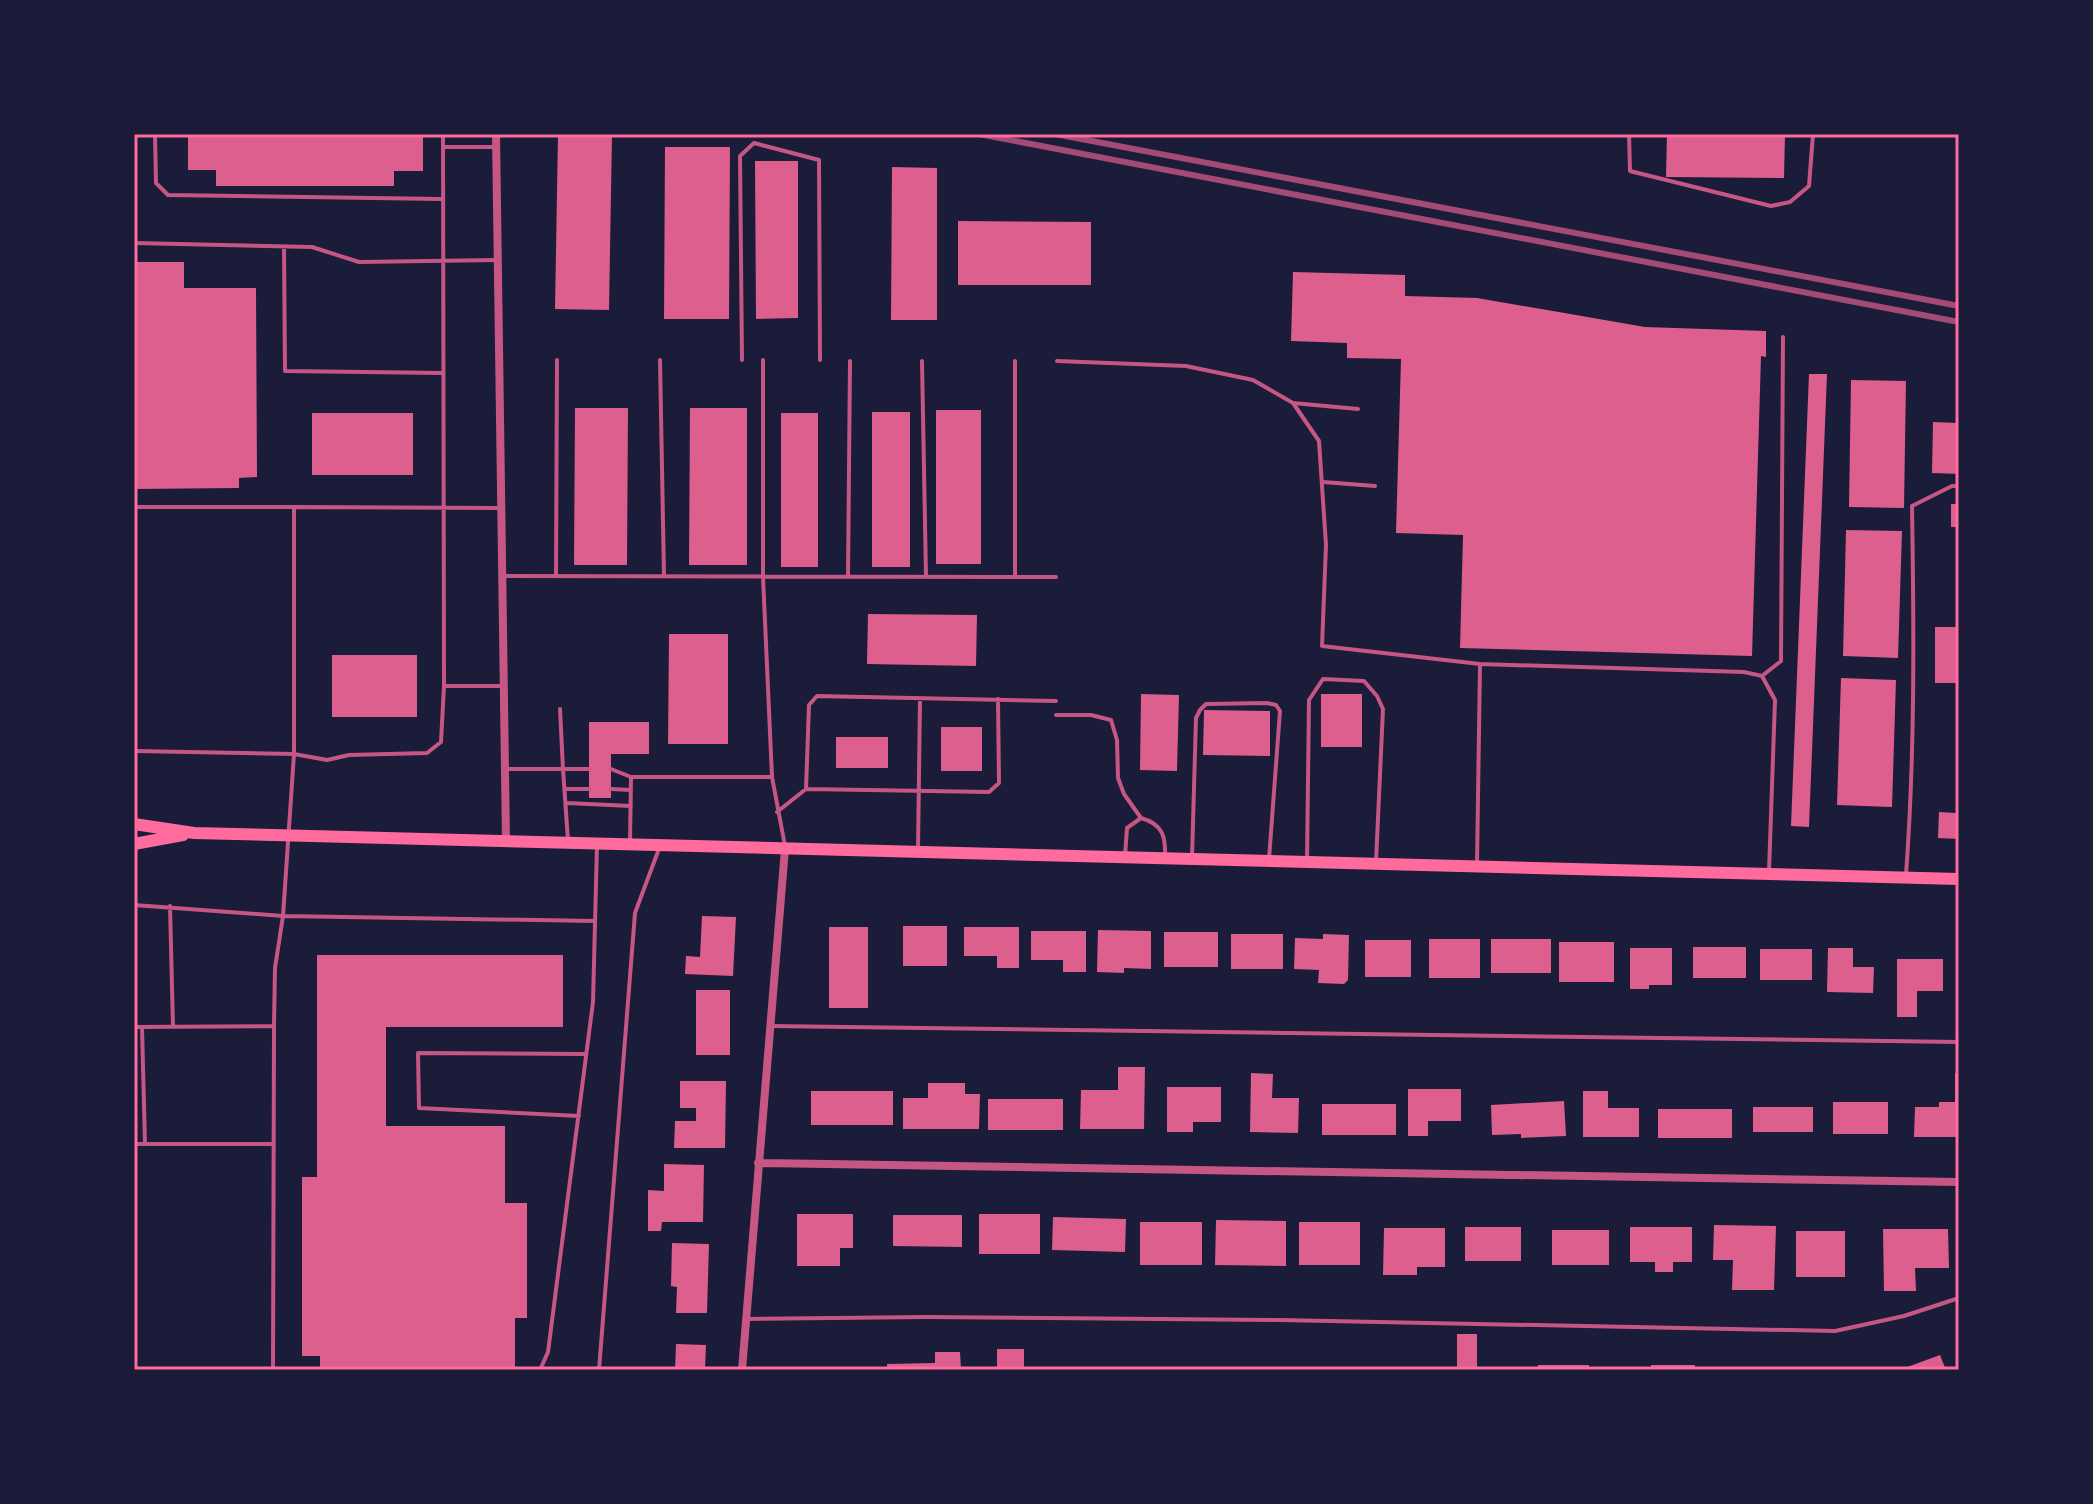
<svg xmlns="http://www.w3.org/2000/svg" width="2093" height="1504" font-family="'PT Serif',serif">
	<rect width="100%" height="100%" fill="#1b1b3a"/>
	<path fill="#dd5f8e" d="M188 134H423V171H394V186H216V170H188Z
		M558 134H612L609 310 555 309Z
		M1667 134H1785L1784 178 1666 177Z
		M665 147H730L729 319H664Z
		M755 161H798V318L756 319Z
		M892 167 937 168V320H891Z
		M958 221 1091 222V285H958Z
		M134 262H184V288H256L257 477 239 478V488L134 489Z
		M1293 272 1405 275V296L1477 298 1645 327 1766 331V357L1761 356 1752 656 1460 648 1463 535 1396 533 1401 359 1347 358V343L1291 341Z
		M1809 374H1827L1809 827 1791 826Z
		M1851 380 1906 381 1904 508 1849 507Z
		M575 408H628L627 565H574Z
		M690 408H747V565H689Z
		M936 410H981V564H936Z
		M872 412H910V567H872Z
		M312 413H413V475H312Z
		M781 413H818V567H781Z
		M1933 422 1959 423V474L1932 473Z
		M1951 504H1959V527H1951Z
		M1846 530 1902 531 1898 658 1843 656Z
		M868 614 977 615 976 666 867 664Z
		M1935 627H1959V683H1935Z
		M669 634H728V744H668Z
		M332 655H417V717H332Z
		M1841 678 1896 680 1892 807 1837 805Z
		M1141 694 1179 695 1177 771 1140 770Z
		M1321 694H1362V747H1321Z
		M1204 710 1270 711V756L1203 755Z
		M589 722H649V754H611V798H589Z
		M941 727H982V771H941Z
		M836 737H888V768H836Z
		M1956 788H1959V839L1938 838 1939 812 1956 813Z
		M702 916 736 917 733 976 685 974 686 956 700 957Z
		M903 926H947V966H903Z
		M829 927H868V1008H829Z
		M964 927H1019V968H997V956H964Z
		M1098 930 1151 931V969L1124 968V973L1097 972Z
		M1031 931H1086V972H1063V960H1031Z
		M1164 932H1218V967H1164Z
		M1231 934H1283V969H1231Z
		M1323 934 1349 935 1348 980 1344 984 1318 983 1319 970 1294 969 1295 938 1323 939Z
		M1429 939H1480V978H1429Z
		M1491 939H1551V973H1491Z
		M1365 940H1411V977H1365Z
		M1559 942H1614V982H1559Z
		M1693 947H1746V978H1693Z
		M1630 948H1672V985H1649V989H1630Z
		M1828 948H1853V967H1874L1873 993 1827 992Z
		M1760 949H1812V980H1760Z
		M317 955H563V1027H386V1126H505V1203H527V1318H515V1370H320V1356H302V1177H317Z
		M1897 959H1943V991H1917V1017H1897Z
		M696 990H730V1055H696Z
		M1118 1067H1145L1144 1129H1080L1081 1090H1118Z
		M1251 1073 1273 1074 1272 1098H1299L1298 1133 1250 1132Z
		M1955 1073H1959V1137H1914L1915 1107H1939V1102H1955Z
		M680 1081H726L725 1148H674L675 1121H696V1108H680Z
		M928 1083H965V1094H980L979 1129H903V1098H928Z
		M1167 1087H1221V1122H1193V1132H1167Z
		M1408 1089H1461V1121H1428V1136H1408Z
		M811 1091H893V1125H811Z
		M1583 1091H1608V1108H1639V1137H1583Z
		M988 1099H1063V1130H988Z
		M1564 1101 1566 1136 1521 1138V1134L1492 1135 1491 1105Z
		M1833 1102H1888V1134H1833Z
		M1322 1104H1396V1135H1322Z
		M1753 1107H1813V1132H1753Z
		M1658 1109H1732V1138H1658Z
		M664 1164 704 1165 703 1222H662L661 1231H648V1190L664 1191Z
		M797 1214H853V1248H840V1266H797Z
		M979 1214H1040V1254H979Z
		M893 1215H962V1247L893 1246Z
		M1053 1217 1126 1219 1125 1252 1052 1250Z
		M1216 1220 1286 1221V1266L1215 1265Z
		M1140 1222H1202V1265H1140Z
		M1299 1222H1360V1265H1299Z
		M1714 1225 1776 1226 1774 1290H1732L1733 1260H1713Z
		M1465 1227H1521V1261H1465Z
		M1630 1227H1692V1262H1673V1272H1655V1262H1630Z
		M1384 1228H1445V1267H1417V1275H1383Z
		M1883 1229H1948L1949 1268H1915L1916 1291H1884Z
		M1552 1230H1609V1265H1552Z
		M1796 1231H1845V1277H1796Z
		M672 1243 709 1244 707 1313H676L677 1287 671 1286Z
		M1457 1334H1477V1367H1485V1370H1457Z
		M676 1344 706 1345 705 1370H675Z
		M997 1349H1024V1370H997Z
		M935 1352H960L961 1370H887V1364L935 1363Z
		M1940 1355 1946 1370H1899Z
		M1538 1365H1589V1370H1538Z
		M1651 1365H1695V1370H1651Z"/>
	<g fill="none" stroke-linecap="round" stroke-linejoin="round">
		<path stroke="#c65784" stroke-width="4" d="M155 134 156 183 168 195 441 199
			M1629 134 1630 171 1771 206 1790 202 1809 186 1813 134
			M444 147H496
			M134 243 312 247 359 262 497 260
			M284 247 285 371 443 373
			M660 360 664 576
			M742 360 740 156 754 143 819 160 820 360
			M763 360V577L772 777 785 846
			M922 361 926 577
			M1015 361V577
			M1057 361 1186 366 1253 380 1293 403 1319 441 1326 545 1322 646 1480 664 1744 672 1762 676 1775 700 1769 872
			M1293 403 1358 409
			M1323 482 1375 486
			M134 507H294
			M503 576 1056 577
			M556 576 557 360
			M848 577 850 361
			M1762 676 1781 661 1783 337
			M444 686H501
			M560 709 563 769H589
			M1056 715H1091L1111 720 1117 740 1118 778 1124 794 1141 818 1127 828 1125 856
			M134 751 294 754V507L499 508
			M505 769H563L568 841
			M611 769 631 777
			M565 789H589
			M611 789 631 790
			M806 789 809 705 817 696 1056 701
			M567 803 631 806
			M777 812 806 789 989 792 999 783 998 699
			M1141 818C1163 824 1166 837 1165 858
			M630 842 631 777H772
			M918 850 920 699
			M1192 858 1196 718 1200 710 1206 704 1267 703 1276 705 1280 711 1269 859
			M1307 861 1309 700 1323 679 1364 681 1377 696 1383 709 1376 862
			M1477 864 1480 664
			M1906 875C1915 752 1914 630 1912 506L1952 486H1959
			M134 905 283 916 595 921
			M170 906 173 1027
			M274 1026 275 968 283 916 294 754 327 760 349 755 427 753 441 742 444 686 443 134
			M770 1026 1959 1042
			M134 1027 274 1026 273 1370
			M142 1027 145 1144
			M579 1116 419 1108 418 1053 586 1054
			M134 1144H274
			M746 1319 926 1317 1280 1320 1835 1331 1904 1316 1959 1298
			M540 1370 548 1352 593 1002 597 845
			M599 1370 635 913 660 846"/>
		<path stroke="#c65784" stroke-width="8" d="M496 134 506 842
			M758 1163 1959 1182
			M742 1370 785 849"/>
		<path stroke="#ff6b9d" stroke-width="12" d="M134 824 194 833 1959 879
			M134 844 183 835"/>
		<path stroke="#a44b75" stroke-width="6" d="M979 134 1959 322
			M1055 134 1959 306"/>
	</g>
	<rect width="2093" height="1504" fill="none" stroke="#1b1b3a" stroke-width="272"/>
	<rect x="136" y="136" width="1821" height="1232" fill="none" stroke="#ff6b9d" stroke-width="3"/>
</svg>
